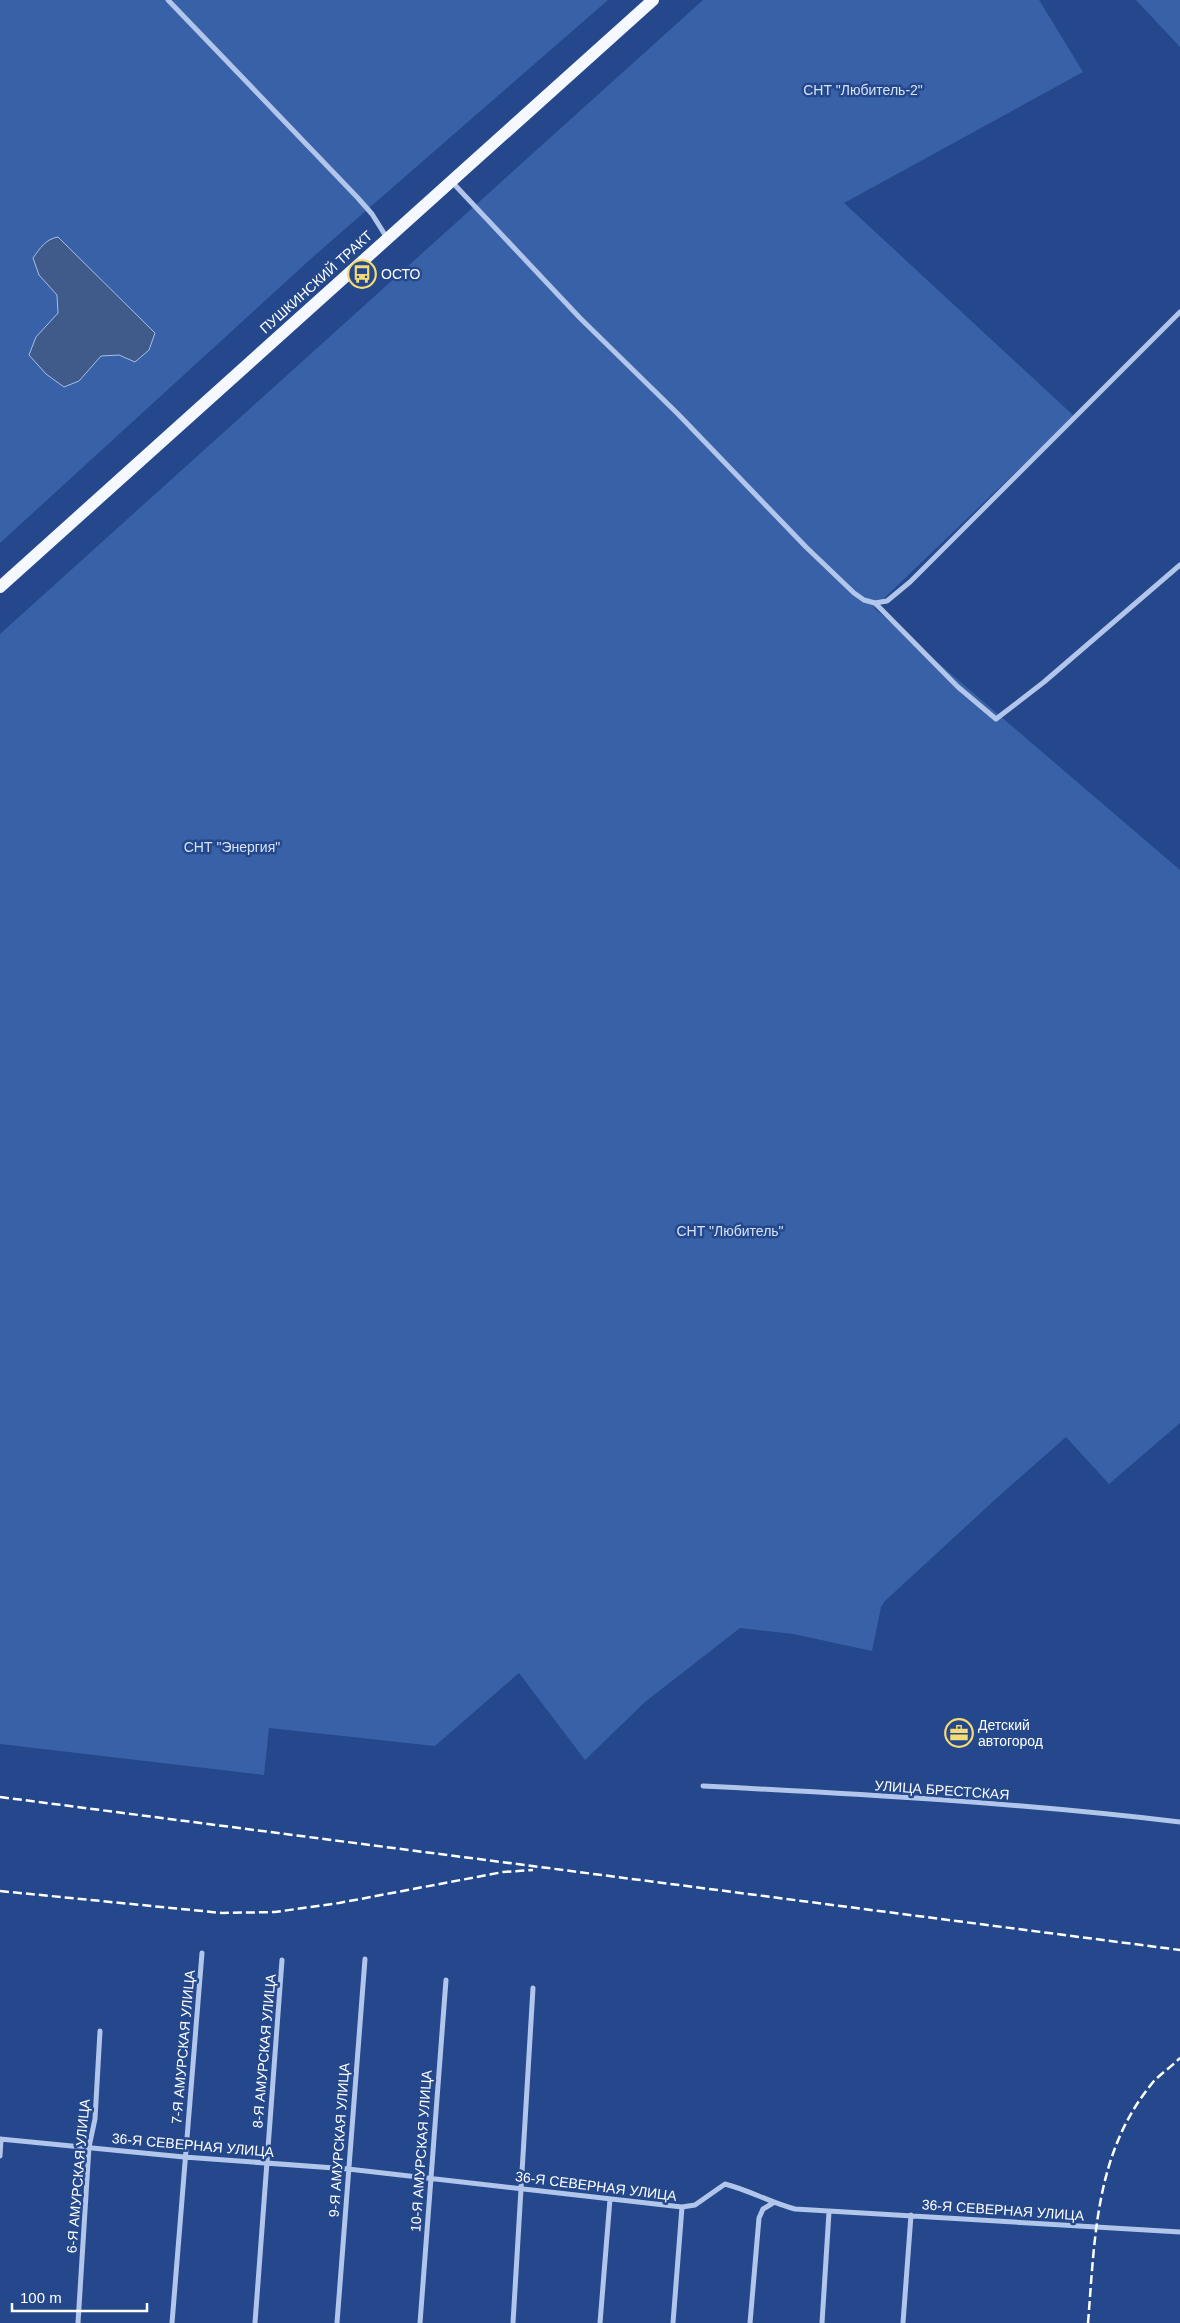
<svg xmlns="http://www.w3.org/2000/svg" width="1180" height="2323" font-family="Arial,sans-serif">
	<rect width="100%" height="100%" fill="#24488b"/>
	<path fill="#3861a7" d="M0 0H608L314 256 0 543Z
		M703 0H1039L1083 72 844 203 1074 416 874 608 1180 870V1423L1109 1484 1066 1437 999 1496 885 1601 881 1607 872 1651 793 1634 740 1628 645 1702 585 1760 519 1673 435 1746 269 1728 264 1775 0 1744V634Z
		M1136 0H1180V47Z"/>
	<path fill="#405a8a" stroke="#a5c0eb" d="M58 237 155 333 149 350 135 362 119 355 101 356 79 381 64 387 46 374 29 355 36 337 58 313 57 295 39 275 33 258C40 248 46 239 58 237Z"/>
	<g fill="none" stroke-linecap="round" stroke-linejoin="round">
		<path stroke="#b1c6ea" stroke-width="5" d="M168 0 357 197 372 214 387 238
			M452 182 580 318 678 414 806 547 854 593 864 600 875 603 887 601 910 582 1180 312
			M875 603 958 687 996 719 1044 682 1180 565
			M703 1786C862 1794 1022 1803 1180 1822
			M0 2139 184 2157 348 2169 682 2207 695 2205 725 2184C749 2190 771 2203 795 2209L1180 2232
			M0 2156 1 2139
			M78 2323 89 2147 95 2119 100 2031
			M172 2323 202 1953
			M255 2323 282 1960
			M337 2323 365 1959
			M420 2323 446 1980
			M513 2323 533 1988
			M600 2323 610 2199
			M673 2323 682 2207
			M750 2323 759 2218 763 2209 773 2203
			M822 2323 829 2212
			M903 2323 911 2215"/>
		<path stroke="#f5f8fe" stroke-width="12" d="M0 587 653 0"/>
		<path stroke="#fff" stroke-width="2.5" stroke-dasharray="9 4" stroke-linecap="butt" d="M0 1797 1180 1950
			M0 1891 222 1913 275 1912 339 1903 503 1872 533 1870
			M1088 2323C1095 2237 1095 2151 1154 2081 1162 2073 1172 2066 1180 2058"/>
	</g>
	<defs>
		<symbol id="bus-ring" viewBox="-11 -11 22 22"><circle r="9.5" fill="#24488b" stroke="#f5da75" stroke-width="1.5"/><path d="M-5-6H5V4H4V6H2V4H-2V6H-4V4H-5ZM-3.5-4V0h7V-4ZM-3.5 1.2v1.5H-2V1.2ZM2 1.2v1.5H3.5V1.2Z" fill="#f5da75"/></symbol>
		<symbol id="office-ring" viewBox="-11 -11 22 22"><circle r="9.5" fill="#24488b" stroke="#f5da75" stroke-width="1.5"/><path d="M-6-3h4V-5.5h4V-3h4V5H-6ZM-1-4.5V-3h2v-1.5ZM-6 0V1H6V0Z" fill="#f5da75"/></symbol>
	</defs>
	<g fill-rule="evenodd">
		<use href="#bus-ring" x="346" y="258" width="32" height="32"/>
		<use href="#office-ring" x="943" y="1717" width="32" height="32"/>
	</g>
	<g text-anchor="middle" dominant-baseline="central" stroke-width="5" stroke-linejoin="round" paint-order="stroke">
		<g font-size="14" fill="#d6e2f8" stroke="#24488b">
			<text x="863" y="90">СНТ "Любитель-2"</text>
			<text x="232" y="847">СНТ "Энергия"</text>
			<text x="730" y="1231">СНТ "Любитель"</text>
		</g>
		<g font-size="14" fill="#fff" stroke="#24488b" text-anchor="start">
			<text x="381" y="274">ОСТО</text>
			<text x="978" y="1725">Детский<tspan x="978" dy="16">автогород</tspan></text>
		</g>
		<g font-size="14" fill="#fff" stroke="#24488b">
			<text transform="translate(316 282) rotate(-42)">ПУШКИНСКИЙ ТРАКТ</text>
			<text transform="translate(942 1790) rotate(4)">УЛИЦА БРЕСТСКАЯ</text>
			<text transform="translate(183 2047) rotate(-85)">7-Я АМУРСКАЯ УЛИЦА</text>
			<text transform="translate(264 2051) rotate(-85)">8-Я АМУРСКАЯ УЛИЦА</text>
			<text transform="translate(339 2140) rotate(-86)">9-Я АМУРСКАЯ УЛИЦА</text>
			<text transform="translate(193 2145) rotate(5)">36-Я СЕВЕРНАЯ УЛИЦА</text>
			<text transform="translate(421 2151) rotate(-86)">10-Я АМУРСКАЯ УЛИЦА</text>
			<text transform="translate(78 2176) rotate(-85)">6-Я АМУРСКАЯ УЛИЦА</text>
			<text transform="translate(596 2186) rotate(7)">36-Я СЕВЕРНАЯ УЛИЦА</text>
			<text transform="translate(1003 2210) rotate(4)">36-Я СЕВЕРНАЯ УЛИЦА</text>
		</g>
	</g>
	<path d="M12 2303v8h135v-8" fill="none" stroke="#ffffff" stroke-width="2.5"/>
	<text x="20" y="2303" font-size="15" fill="#ffffff" stroke="#24488b" stroke-width="4" paint-order="stroke">100 m</text>
</svg>
